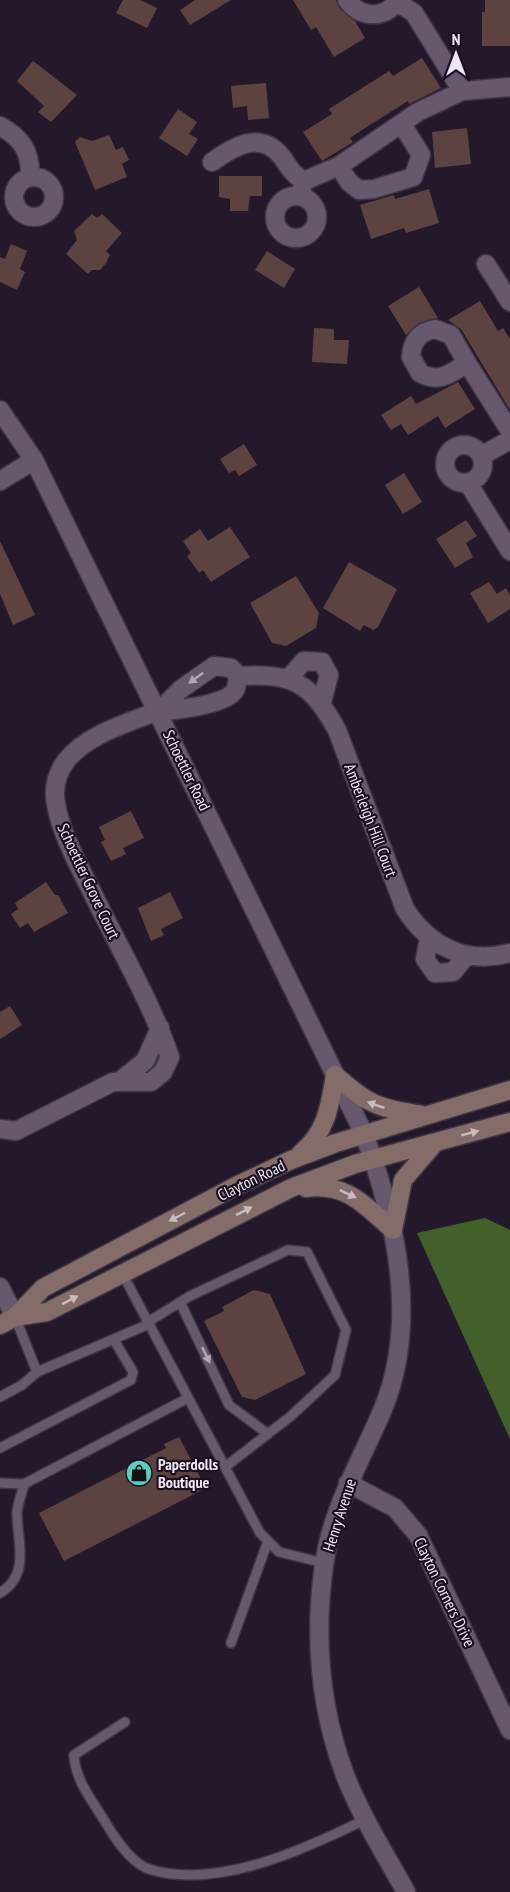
<svg xmlns="http://www.w3.org/2000/svg" width="510" height="1892" font-family="'PT Sans Narrow',sans-serif">
	<rect width="100%" height="100%" fill="#24192b"/>
	<path fill="#42612a" d="M485 1218 510 1230V1439L417 1233Z"/>
	<path fill="#5c4340" d="M123 0H140L157 8 147 28 116 13Z
		M195 0H231L190 25 180 10Z
		M293 0H336L339 8 355 21 365 38 334 57 316 27 311 30Z
		M485 0H510V46H482V12H485Z
		M422 58 441 88 409 104 408 101 362 130 350 138 353 142 322 161 303 132 332 114 329 109 389 71 393 76Z
		M33 61 77 95 51 122 38 112 44 106 17 81Z
		M266 83 269 118 248 120 247 106 233 108 231 86Z
		M178 109 197 122 189 134 198 139 187 156 159 138Z
		M467 128 471 164 435 168 432 132Z
		M109 135 116 150 123 147 129 160 122 164 127 177 95 190 75 142 80 137 92 141Z
		M219 176H262V196H250L248 211H230V199L219 197Z
		M429 189 439 223 406 233 404 228 371 239 360 205 394 195 395 199Z
		M92 214 97 218 102 214 122 233 106 251 110 255 106 263 100 270H92L88 274 66 254 77 240 74 231Z
		M11 244 27 251 20 269 25 272 17 290 0 282V257L5 259Z
		M267 251 295 269 284 288 255 270Z
		M419 287 438 318 419 323 406 335 388 306Z
		M480 301 498 331 503 328 510 339V410L461 329 448 320Z
		M314 328 334 329V340H349L347 364 312 362Z
		M458 382 475 409 445 428 438 416 408 435 401 424 391 430 381 415 411 396 416 404Z
		M244 444 257 465 239 476 235 470 229 473 220 459Z
		M404 473 422 502 403 514 385 485Z
		M466 520 477 536 466 543 473 557 455 568 436 539Z
		M230 527 250 557 211 582 203 570 199 573 187 556 191 553 183 541 200 529 208 541Z
		M0 541 35 615 13 625 0 594Z
		M349 562 397 589 378 627 373 630 364 625 360 631 323 608Z
		M296 576 319 613 316 628 286 646 272 643 250 603Z
		M489 582 497 594 506 588 510 595V609L488 623 470 593Z
		M131 811 144 838 123 848 126 854 111 861 101 842 105 840 99 827Z
		M46 882 55 895H58L68 913 34 932 28 923 20 928 11 914 18 909 15 903Z
		M170 892 183 918 161 929 164 935 151 941 138 908Z
		M10 1006 22 1025 0 1039V1012Z
		M254 1290 270 1294 306 1374 255 1400 242 1397 204 1321 224 1311 222 1307Z
		M179 1437 206 1488 64 1561 39 1513 166 1448 164 1444Z"/>
	<g fill="none" stroke-linecap="round" stroke-linejoin="round">
		<defs>
			<path id="service" d="M122 1273 260 1533 279 1552 324 1563
				M180 1302 229 1405 268 1434
				M148 1322 190 1296 288 1250 307 1252 346 1330 335 1375 291 1416 225 1467
				M37 1372 149 1324
				M0 1397 22 1385 37 1372 15 1317
				M0 1448 131 1380 133 1372 114 1340
				M0 1483 24 1484 188 1398
				M0 1593C31 1574 17 1542 17 1512 18 1503 22 1493 24 1484
				M231 1643 268 1541
				M125 1722 74 1755C75 1780 92 1800 104 1820 114 1837 128 1859 146 1868 213 1892 306 1849 366 1819"/>
			<path id="minor" d="M347 0C361 19 385 19 398 0
				M397 2 414 13 462 91
				M0 126C22 138 31 152 30 177
				M212 162C234 146 261 130 282 157 289 167 293 175 304 181
				M339 166 349 182 359 190 374 189 413 177 421 155 402 124
				M14 197a20 20 0 1 1 40 0a20 20 0 1 1-40 0Z
				M275 217a21 21 0 1 1 42 0a21 21 0 1 1-42 0Z
				M300 196 304 181 339 166 418 112 462 91 510 87
				M486 264 510 302
				M435 329 451 335 467 363C451 373 439 384 420 373L411 357C412 341 419 332 435 329Z
				M467 363 510 431
				M445 464a19 19 0 1 1 38 0a19 19 0 1 1-38 0Z
				M481 456 510 440
				M0 481 34 460
				M468 483 510 551
				M238 676C292 673 311 682 337 730L405 909C429 946 465 965 510 953
				M288 679 304 661 322 662 329 675 322 702
				M158 712 181 689 214 666 231 668 238 676
				M158 712C174 710 227 705 235 690 237 687 237 680 238 676
				M429 939 425 959 435 973 453 972 466 956
				M119 1082 145 1061 160 1028
				M0 1129 16 1131 113 1082H151L163 1072 170 1057C150 999 117 944 90 888 77 862 61 833 56 804 53 788 57 773 66 761 87 734 128 723 158 711
				M0 1287 15 1317
				M348 1483 395 1508 418 1535 510 1730"/>
			<path id="tertiary" d="M0 410 34 460 364 1134C396 1220 419 1321 383 1409 361 1461 332 1508 324 1565 314 1636 320 1708 345 1775 361 1816 385 1854 406 1892"/>
			<path id="secondary" d="M335 1075C370 1106 376 1107 422 1115
				M301 1153C326 1133 330 1106 335 1075
				M306 1188C348 1183 364 1205 393 1230L403 1180 434 1144
				M15 1317 43 1288 234 1187 291 1160 336 1143 510 1090
				M0 1325 15 1317 47 1312 291 1188 355 1164 510 1122"/>
		</defs>
		<use href="#service" stroke="#3e3644" stroke-width="12"/>
		<use href="#minor" stroke="#3e3644" stroke-width="21"/>
		<use href="#tertiary" stroke="#3e3644" stroke-width="21"/>
		<use href="#secondary" stroke="#3e3644" stroke-width="21"/>
		<use href="#service" stroke="#66596e" stroke-width="9"/>
		<use href="#minor" stroke="#66596e" stroke-width="18"/>
		<use href="#tertiary" stroke="#66596e" stroke-width="18"/>
		<use href="#secondary" stroke="#846c69" stroke-width="18"/>
	</g>
	<defs><path id="oneway-solid" d="M-6-.8H1V-3.2L6.5 0L1 3.2V.8H-6Z" transform="scale(1.5)"/></defs>
	<g fill="#b1a7b7">
		<use href="#oneway-solid" transform="translate(196 678) rotate(144)"/>
		<use href="#oneway-solid" transform="translate(206 1355) rotate(64)"/>
	</g>
	<g fill="#c9bcc3">
		<use href="#oneway-solid" transform="translate(376 1105) rotate(-161)"/>
		<use href="#oneway-solid" transform="translate(470 1133) rotate(-15)"/>
		<use href="#oneway-solid" transform="translate(348 1194) rotate(25)"/>
		<use href="#oneway-solid" transform="translate(244 1211) rotate(-27)"/>
		<use href="#oneway-solid" transform="translate(177 1217) rotate(152)"/>
		<use href="#oneway-solid" transform="translate(70 1300) rotate(-27)"/>
	</g>
	<defs>
		<symbol id="shop-disc" viewBox="-11 -11 22 22"><circle r="9.5" fill="#5dceb9" stroke="#1b1021"/><path d="M-5-2.5h2.3a2.7 3.5 0 0 1 5.4 0H5L5.5 6h-11ZM-1.5-2.5h3a1.5 2.3 0 0 0-3 0Z" fill="#111"/></symbol>
	</defs>
	<g fill-rule="evenodd">
		<use href="#shop-disc" x="124" y="1458" width="30" height="30"/>
	</g>
	<g text-anchor="middle" dominant-baseline="central" stroke-width="4.5" stroke-linejoin="round" paint-order="stroke">
		<g font-size="16" fill="#eee7f3" stroke="#1b1021">
			<text transform="translate(187 770) rotate(64)">Schoettler Road</text>
			<text transform="translate(371 820) rotate(69)">Amberleigh Hill Court</text>
			<text transform="translate(89 881) rotate(65)">Schoettler Grove Court</text>
			<text transform="translate(251 1180) rotate(-26)">Clayton Road</text>
			<text transform="translate(339 1515) rotate(-72)">Henry Avenue</text>
			<text transform="translate(445 1592) rotate(64)">Clayton Corners Drive</text>
		</g>
		<g font-size="16" font-weight="bold" fill="#eee7f3" stroke="#1b1021" text-anchor="start">
			<text x="158" y="1464">Paperdolls<tspan x="158" dy="18">Boutique</tspan></text>
		</g>
	</g>
	<g transform="translate(456 54)" stroke="#1b1021" stroke-width="4.5" paint-order="stroke">
	<path d="M0-4.5L10 22L0 15L-10 22Z" fill="#eee7f3"/>
	<text y="-9" font-size="16" font-weight="bold" text-anchor="middle" fill="#eee7f3">N</text>
	</g>
</svg>
